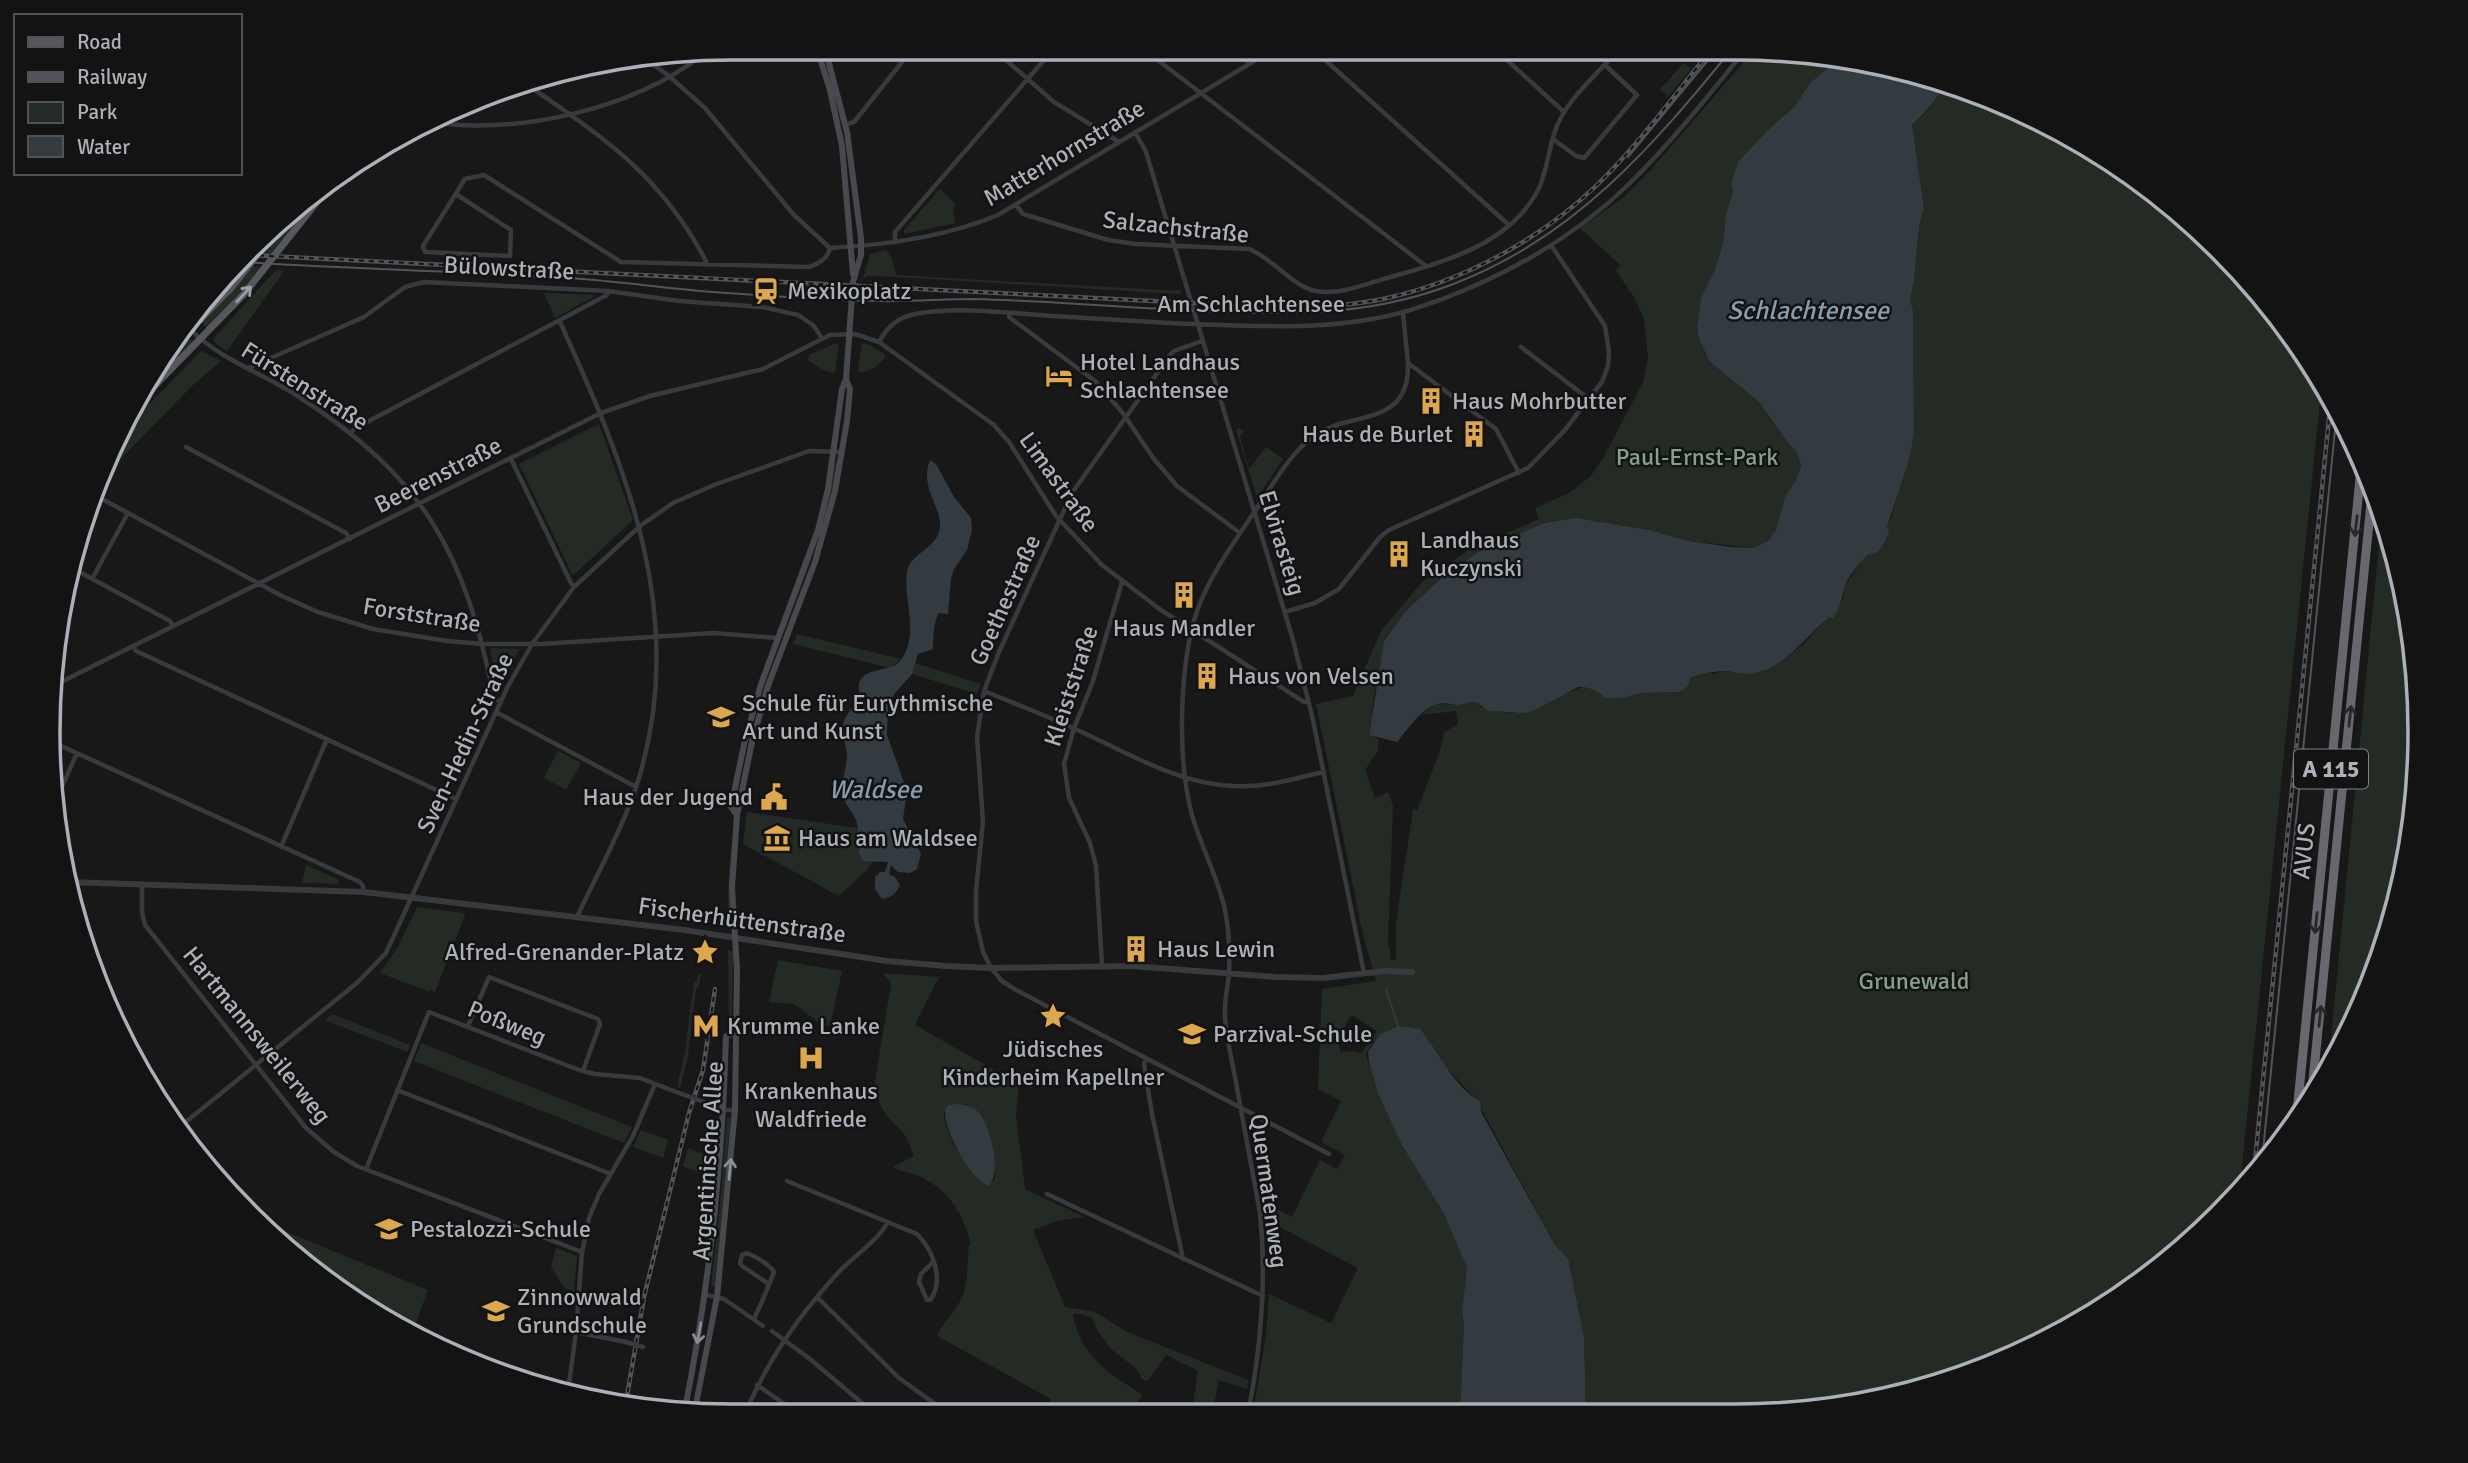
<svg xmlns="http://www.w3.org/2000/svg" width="2468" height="1463" font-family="Signika,sans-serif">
	<rect width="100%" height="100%" fill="#181819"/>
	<path fill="#242b25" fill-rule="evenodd" d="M1755 49H1782L1837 60 1810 83 1795 106 1766 132 1738 162 1731 182 1733 192 1726 213 1723 243 1715 269 1701 298 1697 327 1699 339 1710 362 1759 402 1789 444 1797 452 1801 466 1797 478 1785 498 1776 530 1768 542 1754 548 1689 541 1649 530 1576 518 1544 523 1526 532 1375 689 1369 735 1379 739 1378 751 1365 770 1375 798 1388 792 1393 806 1388 945 1390 947V960H1396V923L1413 809 1417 810 1440 751 1444 732 1458 724 1456 711 1421 715 1435 704 1465 705 1469 702 1478 703 1481 707 1492 711 1513 713 1585 686 1622 698 1642 693 1679 692 1690 678 1707 672 1714 674 1723 671 1747 674 1760 672 1774 666 1803 645 1843 600 1845 585 1887 527 1892 516 1914 431 1913 311 1910 299 1914 281 1919 228 1924 208 1912 125C1927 113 1938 99 1945 81L1957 84 2117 163 2221 248 2306 352 2322 382 2240 1186 2188 1246 2078 1324 1914 1392 1782 1414H1586L1584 1337 1568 1258 1555 1245 1476 1099 1440 1061 1426 1036 1380 1034 1367 1052 1366 1057 1443 1212 1467 1268 1462 1311 1464 1324 1460 1414H1253L1266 1335 1269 1294 1331 1323 1358 1268 1268 1221 1267 1204 1292 1217 1320 1160 1337 1169 1345 1155 1321 1142 1341 1101 1318 1089 1322 989 1376 981 1363 935 1316 704 1353 696 1381 631 1421 583 1472 548 1539 519 1535 508 1567 494 1590 477 1602 460 1643 382 1648 357 1644 319 1634 297 1616 271 1620 265 1580 228 1623 198 1656 164ZM1353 1016 1377 1031 1360 1054 1354 1051 1341 1052C1335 1039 1344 1028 1350 1017Z
		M1684 63 1691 69 1668 97 1660 89Z
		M333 178 274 254H262C283 225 302 197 333 178Z
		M940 189 955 203 953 213 956 223 904 234V230Z
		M886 250 892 259 896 275 1178 291 1180 289 1181 294 896 277 867 276 863 279 870 254Z
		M253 266 264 267 207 329 201 322Z
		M276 270 284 271 227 351 216 344 213 339Z
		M544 293 597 295 555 318Z
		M186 337 194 342 134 403 155 369Z
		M836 343 839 345 835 373 822 370 808 360 809 355Z
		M862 343 870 345 884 354 885 358 874 368 861 373 858 371Z
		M201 351 221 361 192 386 94 486 112 442Z
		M599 424 633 520 576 573 572 574 519 464Z
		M1239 428 1244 431 1240 437 1249 469 1266 447 1283 459 1259 495H1256L1236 430Z
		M835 463 838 464C824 537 794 603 769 672 740 754 725 839 731 925L728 924C727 837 739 760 766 677 790 605 824 539 835 463Z
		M2382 514 2408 598 2421 732 2408 865 2369 994 2328 1069Z
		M797 634 901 659 890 668 793 644Z
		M490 648 520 649 498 689Z
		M915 663 981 684 977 694 912 674Z
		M558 751 581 763 566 790 544 778Z
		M747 812 858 828 857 847 863 861H873L868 869 839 896 743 844Z
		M306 865 339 880 338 884 302 883Z
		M417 907 464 913 465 915 435 992 431 990 430 992 380 973 398 947Z
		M728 950 733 951 732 1031H729Z
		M778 960 842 971 830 1026 818 1022 794 1004 769 1002Z
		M883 973 939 977 915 1025 1019 1084 1016 1115 1025 1189 1084 1217 1057 1221 1033 1230 1065 1307 1095 1312 1127 1332 1248 1380 1247 1389 1219 1380 1212 1414H1199L1192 1410 1198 1371 1166 1355 1148 1381 1142 1379 1136 1368 1112 1350 1099 1333 1091 1317 1076 1313 1073 1315C1080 1355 1110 1375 1142 1394L1135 1408 1143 1414H1049L1051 1399 937 1336C941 1325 953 1314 959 1303 970 1283 966 1267 969 1246L971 1244C963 1213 948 1189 919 1176 910 1172 900 1172 893 1167L914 1156C911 1148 907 1136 901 1130 884 1114 877 1105 875 1081L891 983ZM965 1104C970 1107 975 1109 979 1114 988 1124 998 1166 994 1180L985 1185C966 1167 945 1138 944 1112Z
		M698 974H701L699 986 696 989 688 1056 680 1088 677 1087 685 1052 694 982 697 980Z
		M332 1014 410 1045 407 1052 325 1020Z
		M421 1043 632 1127 624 1143 414 1061Z
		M727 1117H731L715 1287 711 1286 721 1194Z
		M641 1130 668 1140 663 1158 633 1147Z
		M688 1148 714 1158 713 1178 683 1166Z
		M248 1216 428 1290 413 1331 351 1300Z
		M556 1248 577 1256 574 1291 564 1288 551 1267Z"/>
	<path fill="#333b41" d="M1837 60 1945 81C1938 99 1926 112 1912 125L1924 208 1919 227 1914 281 1910 299 1913 311 1914 431 1910 456 1887 527 1889 530 1886 540 1877 553 1868 554C1861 563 1848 575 1845 586 1841 599 1841 607 1833 618L1829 617C1805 637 1783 671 1749 674 1742 674 1734 672 1727 671 1714 671 1702 673 1690 678L1688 686 1679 692 1642 693 1622 698H1605C1598 691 1587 686 1578 687L1535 710 1524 713 1488 711 1478 703 1469 702C1458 709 1448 701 1437 704 1421 709 1407 730 1397 742L1369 735 1384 642 1405 612 1441 579 1475 554 1544 523 1576 518 1649 530 1689 541 1731 547 1754 548 1768 541 1776 530 1785 497 1797 478 1801 466 1797 452 1789 444 1759 402 1710 362 1699 339 1697 327 1701 298 1715 269 1723 243 1726 213 1733 192 1731 183 1738 162 1766 132 1795 106 1810 83Z
		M930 460 936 464 954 497 971 518 972 530 967 550 954 569 951 579 948 614 939 613C934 619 933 640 933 649L918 654 912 674 895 693 888 707 887 735 907 791 903 819 921 854 917 869 910 873 898 872 891 865 889 874 895 877 900 885C896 894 892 897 882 899L875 889V877L880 872H885L888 862 863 861C854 847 861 834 856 820 853 812 846 806 843 797 840 783 847 768 847 755 846 744 841 735 843 724 846 712 857 705 859 697 860 691 857 687 860 681 868 666 891 673 901 660 920 634 903 600 907 572 910 554 934 549 939 532 946 510 918 490 930 460Z
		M1398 1026 1420 1029C1438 1051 1454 1087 1480 1101L1481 1112 1555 1245 1568 1258 1584 1337 1586 1414H1460L1464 1324 1462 1311 1467 1268 1443 1212 1402 1145 1378 1093 1369 1061 1368 1052 1380 1034Z
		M959 1104C966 1105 974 1107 979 1113 990 1125 1003 1174 988 1186 969 1178 944 1131 945 1110L948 1105Z"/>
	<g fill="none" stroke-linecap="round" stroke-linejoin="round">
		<path stroke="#333b41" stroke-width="2" d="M1386 989 1398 1026"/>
		<path stroke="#393a3e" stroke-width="4.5" d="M1496 50 1564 112
			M1146 51 1426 266
			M1234 51 1249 63
			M1315 51 1509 225
			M997 52 1054 102 1119 142
			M639 54 669 76 705 108 794 215 830 248C887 245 946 237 998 215L1271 51
			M522 81C602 137 659 172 706 261V265
			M423 121C515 136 631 111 705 53
			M845 125 854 122 910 52
			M1135 132 1146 152 1293 640 1313 720 1364 973
			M1553 139 1576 156 1584 158 1637 95 1605 65
			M456 194 511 230 510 256 425 252 423 246 465 179 484 175 621 262 809 267C818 264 828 259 830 248
			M1016 205 1023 214 1108 240 1136 244 1249 249C1273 258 1291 286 1316 291 1340 296 1371 282 1394 276 1446 262 1509 243 1537 192 1548 172 1548 147 1557 126 1567 101 1591 80 1609 60
			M895 242V232L1051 52
			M1009 313V317L1095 381 1122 412 1154 459 1177 486 1240 533
			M1403 313 1408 363 1496 429 1519 473
			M560 322C627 469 689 618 638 781 624 826 597 874 577 917
			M191 330C221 360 264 374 299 397 425 478 465 553 494 698L500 702
			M1202 341 1174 351 1170 355 1072 493 999 652 984 691 977 737 983 822 976 890V921L983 952 991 968 1002 981 1016 990 1329 1154
			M879 342C887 327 898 317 915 314 960 306 1007 313 1052 316 1124 320 1196 326 1269 326 1313 327 1357 324 1400 313 1413 310 1427 304 1440 300 1509 274 1575 236 1628 185 1671 143 1709 95 1746 49
			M1521 347 1589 399
			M248 368 364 317 405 287 424 282 608 291 679 301 762 307 798 315 813 325 822 338
			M351 433 354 429 607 295 608 291
			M186 447 346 533 350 539
			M511 459 571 583 574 587
			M91 493 282 596 318 612 373 629 447 641 483 644H541L713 633 778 638
			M74 569 170 621 173 626
			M92 579 128 513
			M1285 612 1315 603 1339 589 1380 537 1389 530 1528 468 1564 431 1602 382 1608 366 1609 352 1605 326 1551 245
			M133 646 136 651 456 799
			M55 685 601 413 650 396 763 369 830 335 855 334 879 342 994 425 1009 442 1056 516 1102 565 1161 610 1304 702 1308 701
			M984 691C1014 703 1044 715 1073 728 1125 751 1176 784 1234 786 1265 788 1293 779 1323 772
			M496 712 636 787
			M48 740 360 882 363 886 364 892
			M52 809 77 753
			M281 847 327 739
			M142 884V912L145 925 306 1128 334 1152 357 1166 582 1252
			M1102 965 1096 866 1090 843 1069 798 1064 764 1074 728 1092 684 1122 582
			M468 1026 489 977 598 1019 600 1024 583 1071
			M1146 1059 1144 1064 1152 1114 1183 1259
			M397 1090 611 1174
			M701 1101 724 1110H735
			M177 1129 358 982 386 953 507 688 532 644 574 587 640 526 673 503 714 485 809 451 842 452
			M366 1169 429 1012 579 1070 595 1074 640 1078 679 1093
			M787 1181 917 1234C933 1250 945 1281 930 1300H927L919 1282 921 1274 933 1262
			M1047 1194 1263 1296
			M706 1295 724 1299 763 1326
			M817 1297 899 1378 949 1414
			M754 1319C761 1304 768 1288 774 1272 769 1264 756 1257 747 1253L742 1255 740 1263 742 1266 769 1284
			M772 1331 810 1359 875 1414
			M576 1332 626 1342
			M757 1385 799 1414
			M568 1391 576 1332 582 1252 589 1218 599 1194 633 1136 655 1084
			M745 1414C767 1361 797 1318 836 1275 852 1257 876 1243 888 1222
			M1248 1414C1261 1347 1267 1281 1260 1213 1252 1171 1245 1130 1237 1088 1233 1064 1226 1039 1225 1015 1224 1001 1228 987 1229 973 1230 953 1229 930 1225 910 1218 877 1201 847 1192 815 1177 760 1179 665 1197 611 1210 575 1234 542 1255 511 1273 485 1288 455 1314 436 1349 410 1410 429 1408 363"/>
		<path stroke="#393a3e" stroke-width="6" d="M67 882 364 892 684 930 887 961 946 966 991 968 1132 966 1275 977 1323 978 1385 971 1412 972"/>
		<path stroke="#47494e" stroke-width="6" d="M818 52 830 90 842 146 853 274
			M737 815 731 807 745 740 761 684 818 530 828 489 842 389 846 379 853 282 861 255V238L847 132 826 52
			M684 1414C709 1288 723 1164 726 1036L735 1033
			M694 1414 717 1297 735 1110 737 970 732 887 737 815 752 742 768 686 815 562 835 491 847 421 850 389 846 379"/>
		<path stroke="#56575d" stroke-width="7" d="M161 359 231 288 287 217
			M128 413 244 294 339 174"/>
		<path stroke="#66686e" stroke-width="9" d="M2311 1100 2373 483
			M2296 1122 2362 458"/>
		<path stroke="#525459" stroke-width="2" d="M1628 157 1717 49
			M241 262C350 269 459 271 568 278 621 281 674 290 727 293 777 296 828 301 878 301 910 302 942 299 974 299 1056 301 1139 309 1221 312 1304 315 1377 314 1456 283 1576 236 1653 146 1732 49
			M2262 1161 2337 410"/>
		<defs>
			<path id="rail" d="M249 255 1292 308C1323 307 1353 305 1383 299 1462 282 1540 240 1598 184 1640 143 1675 94 1712 49
				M2254 1171 2331 398
				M626 1402 644 1297 689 1113 703 1070 715 989"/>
		</defs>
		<use href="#rail" stroke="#525459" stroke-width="4.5"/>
		<use href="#rail" stroke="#131314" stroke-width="2" stroke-dasharray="5" stroke-linecap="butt"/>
		<path stroke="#393a3e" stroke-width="4.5" d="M679 1093 701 1101
			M626 1342 643 1347"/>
	</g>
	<defs><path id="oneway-shaft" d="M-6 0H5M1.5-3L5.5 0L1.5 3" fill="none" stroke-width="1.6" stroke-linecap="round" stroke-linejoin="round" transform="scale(1.75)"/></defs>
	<use stroke="#9b9ea6" href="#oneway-shaft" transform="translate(244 294) rotate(-47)"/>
	<g stroke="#28282a">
		<use href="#oneway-shaft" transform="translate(2356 526) rotate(96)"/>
		<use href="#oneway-shaft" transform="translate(2350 716) rotate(-84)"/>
		<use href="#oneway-shaft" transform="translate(2316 923) rotate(96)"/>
		<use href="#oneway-shaft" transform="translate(2320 1016) rotate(-84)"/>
	</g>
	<g stroke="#898c93">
		<use href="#oneway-shaft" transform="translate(730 1169) rotate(-85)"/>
		<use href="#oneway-shaft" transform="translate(699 1333) rotate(100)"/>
	</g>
	<defs>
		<symbol id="station-bare" viewBox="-9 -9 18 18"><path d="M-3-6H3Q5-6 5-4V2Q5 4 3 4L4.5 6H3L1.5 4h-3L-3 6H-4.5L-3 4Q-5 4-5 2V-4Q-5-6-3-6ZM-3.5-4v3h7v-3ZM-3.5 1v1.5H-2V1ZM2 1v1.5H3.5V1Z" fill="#dca74d" stroke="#131314" stroke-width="2.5" paint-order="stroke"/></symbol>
		<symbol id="hotel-bare" viewBox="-9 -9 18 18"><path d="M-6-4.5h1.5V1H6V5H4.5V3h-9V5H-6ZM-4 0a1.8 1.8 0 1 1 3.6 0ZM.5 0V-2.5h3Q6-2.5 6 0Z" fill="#dca74d" stroke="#131314" stroke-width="2.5" paint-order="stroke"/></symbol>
		<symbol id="building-bare" viewBox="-9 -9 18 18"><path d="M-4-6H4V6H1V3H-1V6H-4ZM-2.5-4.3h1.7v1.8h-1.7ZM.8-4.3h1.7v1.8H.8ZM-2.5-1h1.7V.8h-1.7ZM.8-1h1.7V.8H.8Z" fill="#dca74d" stroke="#131314" stroke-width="2.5" paint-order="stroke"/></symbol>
		<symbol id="university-bare" viewBox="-9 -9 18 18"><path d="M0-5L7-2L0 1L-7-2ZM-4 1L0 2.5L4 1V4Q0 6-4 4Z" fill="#dca74d" stroke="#131314" stroke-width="2.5" paint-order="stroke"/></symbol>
		<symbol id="civic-bare" viewBox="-9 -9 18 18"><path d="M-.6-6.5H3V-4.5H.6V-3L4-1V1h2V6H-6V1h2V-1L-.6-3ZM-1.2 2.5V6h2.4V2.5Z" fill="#dca74d" stroke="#131314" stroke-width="2.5" paint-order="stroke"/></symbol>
		<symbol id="museum-bare" viewBox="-9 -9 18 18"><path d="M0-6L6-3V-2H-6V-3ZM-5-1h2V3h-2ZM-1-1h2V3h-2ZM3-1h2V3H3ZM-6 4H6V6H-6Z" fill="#dca74d" stroke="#131314" stroke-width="2.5" paint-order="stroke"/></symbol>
		<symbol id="sight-bare" viewBox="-9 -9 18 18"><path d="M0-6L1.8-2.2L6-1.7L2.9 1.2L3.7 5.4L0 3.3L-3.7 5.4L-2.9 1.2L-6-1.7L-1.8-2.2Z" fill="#dca74d" stroke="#131314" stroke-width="2.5" paint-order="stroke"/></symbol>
		<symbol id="metro-bare" viewBox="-9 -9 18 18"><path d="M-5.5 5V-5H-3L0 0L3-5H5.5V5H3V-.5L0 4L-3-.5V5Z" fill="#dca74d" stroke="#131314" stroke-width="2.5" paint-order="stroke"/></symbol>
		<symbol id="school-bare" viewBox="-9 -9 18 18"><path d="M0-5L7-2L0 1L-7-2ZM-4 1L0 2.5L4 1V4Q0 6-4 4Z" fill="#dca74d" stroke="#131314" stroke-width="2.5" paint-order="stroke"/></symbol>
		<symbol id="hospital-bare" viewBox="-9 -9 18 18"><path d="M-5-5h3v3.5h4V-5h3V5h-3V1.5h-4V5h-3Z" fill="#dca74d" stroke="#131314" stroke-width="2.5" paint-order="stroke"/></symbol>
	</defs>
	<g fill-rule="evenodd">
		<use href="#station-bare" x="747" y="272" width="38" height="38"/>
		<use href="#hotel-bare" x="1040" y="357" width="38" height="38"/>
		<use href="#building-bare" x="1412" y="382" width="38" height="38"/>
		<use href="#building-bare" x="1455" y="415" width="38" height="38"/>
		<use href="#building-bare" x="1380" y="535" width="38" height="38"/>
		<use href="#building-bare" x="1165" y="576" width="38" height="38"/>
		<use href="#building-bare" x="1188" y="657" width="38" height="38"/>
		<use href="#university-bare" x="702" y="698" width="38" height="38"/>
		<use href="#civic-bare" x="755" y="778" width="38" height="38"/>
		<use href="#museum-bare" x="758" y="819" width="38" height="38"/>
		<use href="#building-bare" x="1117" y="930" width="38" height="38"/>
		<use href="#sight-bare" x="686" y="933" width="38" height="38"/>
		<use href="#sight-bare" x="1034" y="997" width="38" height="38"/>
		<use href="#metro-bare" x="687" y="1007" width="38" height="38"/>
		<use href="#school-bare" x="1173" y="1015" width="38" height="38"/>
		<use href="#hospital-bare" x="792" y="1039" width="38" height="38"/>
		<use href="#school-bare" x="370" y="1210" width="38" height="38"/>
		<use href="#school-bare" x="477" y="1292" width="38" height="38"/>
	</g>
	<g text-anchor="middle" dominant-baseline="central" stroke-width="5" stroke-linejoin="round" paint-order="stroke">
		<rect fill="#131314" stroke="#7e8187" stroke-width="2" x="2294" y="749.5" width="74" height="39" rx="5"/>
		<g font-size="23" font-weight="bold" fill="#acb0b8">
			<text x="2331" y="769">A 115</text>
		</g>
		<g font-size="24" fill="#acb0b8" stroke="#131314">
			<text transform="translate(1064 153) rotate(-31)">Matterhornstraße</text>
			<text transform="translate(1176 227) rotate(6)">Salzachstraße</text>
			<text transform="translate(509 268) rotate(3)">Bülowstraße</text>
			<text x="1251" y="304">Am Schlachtensee</text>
			<text transform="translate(305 386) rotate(32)">Fürstenstraße</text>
			<text transform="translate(438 475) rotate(-27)">Beerenstraße</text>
			<text transform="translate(1059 482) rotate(54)">Limastraße</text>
			<text transform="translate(1282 543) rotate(73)">Elvirasteig</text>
			<text transform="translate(1005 600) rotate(-66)">Goethestraße</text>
			<text transform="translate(422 615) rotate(9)">Forststraße</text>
			<text transform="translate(1071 686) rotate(-72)">Kleiststraße</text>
			<text transform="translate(465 743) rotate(-65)">Sven-Hedin-Straße</text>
			<text transform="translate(2304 851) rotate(-84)">AVUS</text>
			<text transform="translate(742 920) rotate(8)">Fischerhüttenstraße</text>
			<text transform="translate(507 1023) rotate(22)">Poßweg</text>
			<text transform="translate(257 1035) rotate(51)">Hartmannsweilerweg</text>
			<text transform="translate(708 1161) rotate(-86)">Argentinische Allee</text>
			<text transform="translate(1269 1191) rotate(82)">Quermatenweg</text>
		</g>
		<g font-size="24" fill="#acb0b8" stroke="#131314" text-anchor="start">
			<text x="787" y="291">Mexikoplatz</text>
			<text x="1080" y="362">Hotel Landhaus<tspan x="1080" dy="28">Schlachtensee</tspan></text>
			<text x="1452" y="401">Haus Mohrbutter</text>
			<text x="1453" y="434" text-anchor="end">Haus de Burlet</text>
			<text x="1420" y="540">Landhaus<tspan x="1420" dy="28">Kuczynski</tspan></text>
			<text x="1184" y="628" text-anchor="middle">Haus Mandler</text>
			<text x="1228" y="676">Haus von Velsen</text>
			<text x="742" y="703">Schule für Eurythmische<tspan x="742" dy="28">Art und Kunst</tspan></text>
			<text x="753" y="797" text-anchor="end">Haus der Jugend</text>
			<text x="798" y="838">Haus am Waldsee</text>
			<text x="1157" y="949">Haus Lewin</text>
			<text x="684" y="952" text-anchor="end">Alfred-Grenander-Platz</text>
			<text x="727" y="1026">Krumme Lanke</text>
			<text x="1213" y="1034">Parzival-Schule</text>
			<text x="1053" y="1049" text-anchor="middle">Jüdisches<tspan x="1053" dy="28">Kinderheim Kapellner</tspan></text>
			<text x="811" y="1091" text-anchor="middle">Krankenhaus<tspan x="811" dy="28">Waldfriede</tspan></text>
			<text x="410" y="1229">Pestalozzi-Schule</text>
			<text x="517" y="1297">Zinnowwald<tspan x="517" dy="28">Grundschule</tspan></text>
		</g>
		<g font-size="24" fill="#85a086" stroke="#131314">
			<text x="1697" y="457">Paul-Ernst-Park</text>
			<text x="1914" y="981">Grunewald</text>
		</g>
		<g font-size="26" font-style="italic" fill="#879dae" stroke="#131314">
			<text x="1808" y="311">Schlachtensee</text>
			<text x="875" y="790">Waldsee</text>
		</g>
	</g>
	<path d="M0 0H2468V1463H0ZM732 60H1736A672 672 0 0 1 2408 732V732A672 672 0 0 1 1736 1404H732A672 672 0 0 1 60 732V732A672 672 0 0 1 732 60Z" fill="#131314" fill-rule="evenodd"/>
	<path fill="none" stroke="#acb0b8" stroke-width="3.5" d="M732 60H1736A672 672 0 0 1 2408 732V732A672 672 0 0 1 1736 1404H732A672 672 0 0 1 60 732V732A672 672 0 0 1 732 60Z"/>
	<rect x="14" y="14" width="228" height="161" fill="#131314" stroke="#505256" stroke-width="2"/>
	<rect x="28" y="37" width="35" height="10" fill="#56575d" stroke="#505256" stroke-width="2"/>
	<text x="77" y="49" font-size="21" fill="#acb0b8">Road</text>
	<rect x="28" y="72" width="35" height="10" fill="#525459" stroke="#505256" stroke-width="2"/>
	<text x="77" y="84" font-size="21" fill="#acb0b8">Railway</text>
	<rect x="28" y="102" width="35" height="21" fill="#242b25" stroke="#505256" stroke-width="2"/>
	<text x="77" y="119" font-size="21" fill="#acb0b8">Park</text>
	<rect x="28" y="136" width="35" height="21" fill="#333b41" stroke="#505256" stroke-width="2"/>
	<text x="77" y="154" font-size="21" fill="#acb0b8">Water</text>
</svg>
